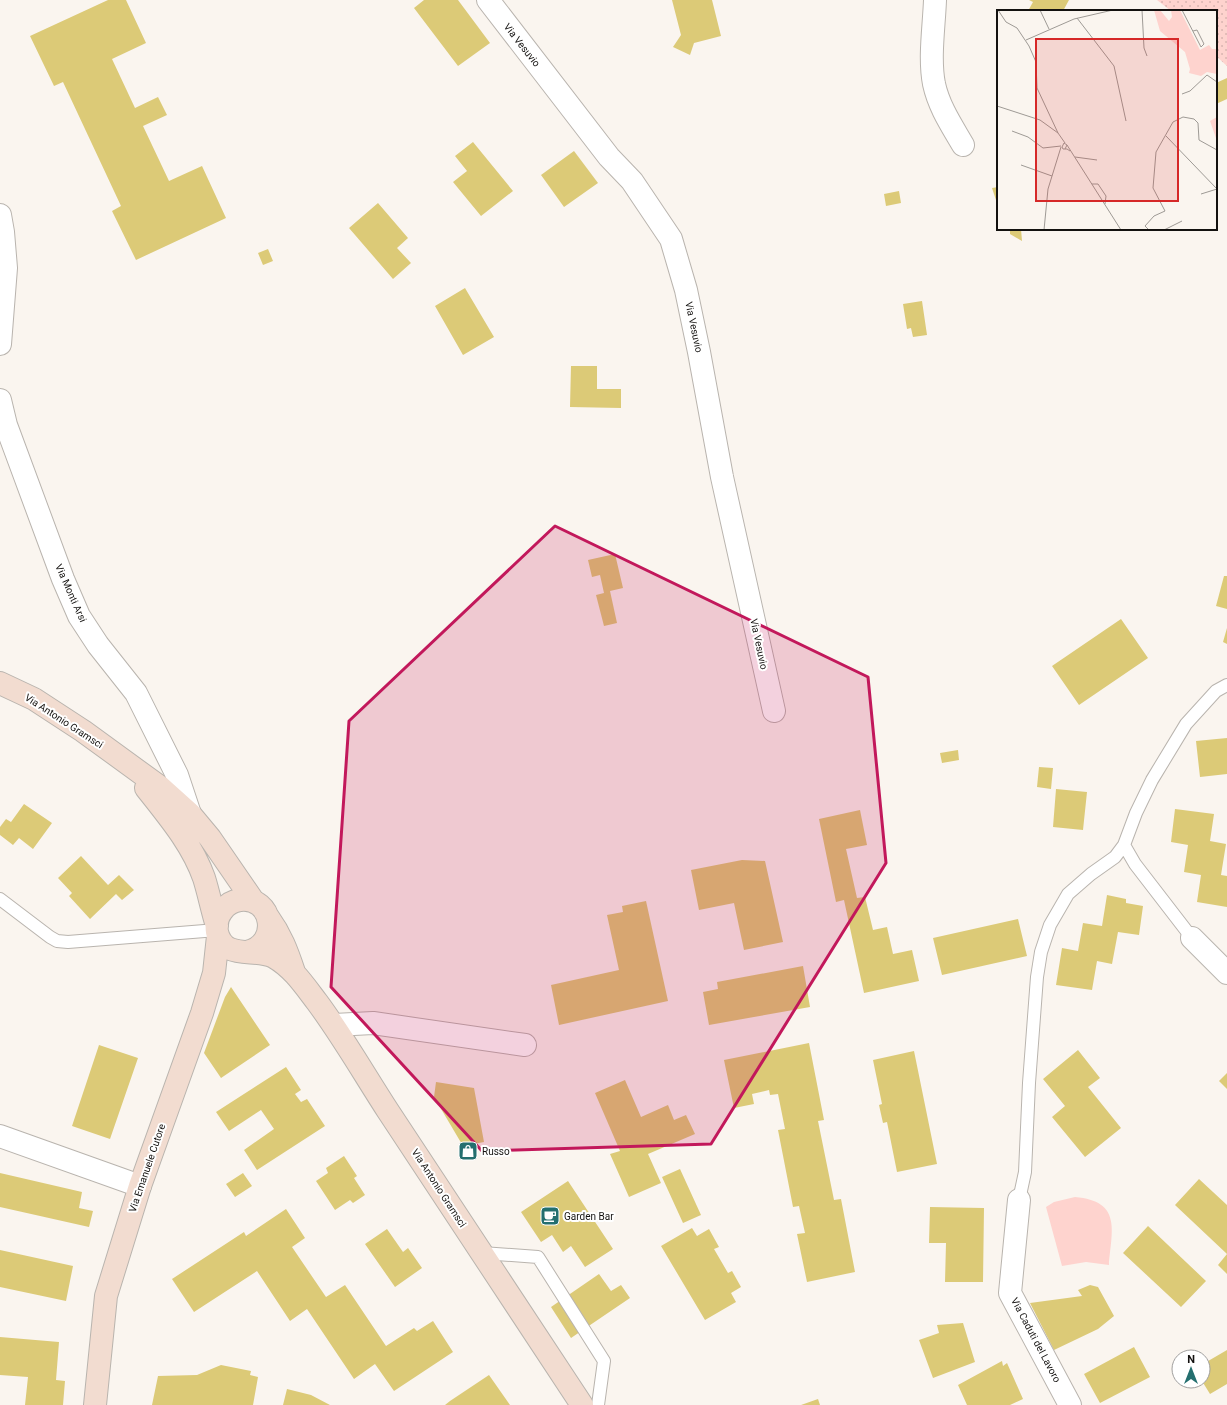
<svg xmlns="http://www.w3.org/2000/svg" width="1227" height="1405" font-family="Roboto,sans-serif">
	<defs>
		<pattern id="grass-dots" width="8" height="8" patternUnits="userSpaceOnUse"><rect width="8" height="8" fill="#fed3ce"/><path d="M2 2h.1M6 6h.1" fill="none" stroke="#d9b4b0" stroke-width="1.8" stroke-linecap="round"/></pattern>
	</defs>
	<rect width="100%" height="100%" fill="#faf5ef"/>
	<path fill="url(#grass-dots)" d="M1157 0H1227V66L1216 56V11H1171Z"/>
	<path fill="#fed3ce" d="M1075 1197C1122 1201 1112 1230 1109 1265L1086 1262 1062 1266 1046 1207 1054 1202Z"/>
	<path fill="#dcca77" d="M108 0H126L146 43 112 59 135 108 158 97 167 115 143 126 169 181 202 166 226 218 136 260 112 211 121 206 63 82 54 86 30 36Z
		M424 0H458L490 43 458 66 414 8Z
		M672 0H712L721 36 694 43 690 55 673 47 681 35Z
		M1029 0H1069L1063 11H1028L1033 2Z
		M1227 78V99L1216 104V83Z
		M473 142 513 191 481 216 453 182 467 171 455 156Z
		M574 151 598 183 564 207 541 175Z
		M998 187V200H996L992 188Z
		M899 191 901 203 886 206 884 194Z
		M378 203 408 238 397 248 411 263 393 279 349 228Z
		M1010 229H1021L1022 241 1010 234Z
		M268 249 273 261 263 265 258 253Z
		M465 288 494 337 463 355 435 306Z
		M922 301 927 335 913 337 911 328 907 329 903 304Z
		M571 366H597V389H621V408L570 407Z
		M615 554 623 588 610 591 617 623 604 626 596 595 604 593 600 575 592 577 588 560Z
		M1224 576H1227V609L1216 606Z
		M1121 619 1148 658 1079 705 1052 666Z
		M1227 628V644L1223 642Z
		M1227 738V774L1200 777 1196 741Z
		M958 750 959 760 942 763 940 753Z
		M1039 767 1053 768 1051 789 1037 787Z
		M1056 789 1087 792 1083 830 1053 827Z
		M24 804 52 823 33 849 19 838 13 845 0 835V827L6 819 11 822Z
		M1175 809 1214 814 1210 841 1226 844 1221 875 1227 876V907L1197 902 1201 875 1184 872 1188 845 1171 842Z
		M860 810 867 845 846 849 857 898 865 897 873 930 887 927 893 954 912 950 919 981 864 993 844 900 836 902 819 819Z
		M81 856 108 885 119 875 134 890 122 900 116 894 90 919 69 896 72 893 58 878Z
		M742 860 765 861 783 942 744 950 734 903 699 910 691 870Z
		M1107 895 1126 899V903L1143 906 1139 935 1118 932 1112 964 1097 961 1092 990 1056 985 1062 948 1078 951 1083 923 1102 926Z
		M646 901 668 1001 559 1025 551 985 619 970 607 915 623 912 622 906Z
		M1018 919 1027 956 942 975 933 938Z
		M803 966 810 1007 709 1025 703 992 718 989 717 982Z
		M231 987 270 1045 221 1078 204 1053 225 997Z
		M809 1043 824 1120 818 1121 834 1200 841 1199 855 1272 807 1282 797 1234 805 1233 799 1206 793 1207 778 1130 785 1129 778 1094 770 1095 769 1090 752 1094 754 1104 734 1108 724 1060Z
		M99 1045 138 1058 110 1139 72 1126Z
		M1078 1050 1100 1078 1088 1087 1121 1128 1085 1157 1052 1117 1065 1106 1043 1079Z
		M914 1051 937 1164 897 1172 887 1122 883 1123 879 1105 882 1104 873 1060Z
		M286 1067 301 1090 295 1094 301 1102 307 1099 325 1126 257 1170 244 1150 274 1129 261 1110 229 1131 216 1112Z
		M1227 1073V1089L1219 1081Z
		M625 1080 641 1117 668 1105 674 1120 686 1115 695 1134 648 1154 661 1183 629 1197 610 1154 620 1151 595 1093Z
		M436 1082 474 1088 484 1142 463 1146 434 1097Z
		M344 1156 357 1176 354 1178 365 1195 353 1203 350 1200 335 1210 316 1181 328 1173 326 1168Z
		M680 1169 701 1215 683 1223 662 1177Z
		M0 1173 82 1192 79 1208 93 1211 89 1227 0 1207Z
		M243 1173 252 1186 235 1197 226 1184Z
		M1199 1179 1227 1205V1254L1175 1205Z
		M568 1181 613 1249 585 1267 571 1246 563 1252 552 1235 541 1242 521 1212Z
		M930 1207 984 1208 983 1282H945L946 1243H929Z
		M286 1209 305 1238 292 1247 326 1297 345 1285 386 1346 414 1328 417 1331 433 1321 453 1352 394 1391 375 1364 354 1379 307 1309 290 1321 257 1271 194 1312 172 1279 244 1232 246 1236Z
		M1148 1226 1206 1281 1181 1307 1123 1253Z
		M692 1228 697 1236 709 1229 719 1247 714 1249 728 1273 732 1271 741 1287 731 1293 736 1302 705 1320 661 1246Z
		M387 1229 403 1252 408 1248 422 1268 395 1287 365 1244Z
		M0 1250 73 1266 66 1301 0 1287Z
		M1227 1254V1274L1218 1265Z
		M599 1274 611 1291 621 1285 630 1298 571 1338 551 1307Z
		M1090 1285 1098 1287 1114 1316 1098 1329 1054 1350 1030 1303 1082 1296 1078 1290Z
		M963 1323 975 1362 933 1378 919 1340 939 1333 937 1325Z
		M0 1337 59 1342 56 1380 65 1381 63 1405H25L28 1377 0 1375Z
		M1134 1347 1150 1377 1100 1403 1084 1374Z
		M1227 1350V1384L1210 1394 1202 1381H1203V1364Z
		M1002 1361 1003 1366 1007 1363 1023 1399 1010 1405H967L958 1385Z
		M221 1365 251 1371 250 1375 258 1377 253 1405H152L158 1376 197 1375Z
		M489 1375 510 1405H445L450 1401Z
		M287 1389 311 1395 330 1405H283Z
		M818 1399 820 1405H801Z"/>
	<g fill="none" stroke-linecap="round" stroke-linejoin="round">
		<defs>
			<path id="lane" d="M1124 845 1135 864 1192 938
				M0 899 50 937 57 941 68 942 217 930
				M1019 1200 1025 1172 1029 1083 1037 977 1041 952 1050 925 1068 894 1091 874 1115 857 1124 845 1136 813 1152 780 1186 724 1216 691 1227 685
				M482 1253 538 1257 604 1361 598 1405"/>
			<path id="street" d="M488 0 609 157 632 181 671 239 686 290 699 352 722 477 774 711
				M935 0C934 27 929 58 934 84 939 107 952 126 963 145
				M0 215 3 232 6 268 0 344
				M0 400 6 425 63 579 79 616 98 645 136 693 177 775 190 814
				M1192 938 1227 973
				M334 1025 373 1023 525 1045
				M0 1136 140 1186
				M1019 1200 1010 1293 1070 1405"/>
			<path id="secondary" d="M0 683 34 699 83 731 160 787 190 814 210 838 254 902
				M146 788C168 816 192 844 204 878 209 894 212 910 217 926
				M268 917C281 935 287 951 294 972
				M247 952C281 944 273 896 240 900 233 901 226 905 222 911 217 917 216 925 217 932 224 961 254 947 274 957 293 968 304 985 317 1002 343 1037 364 1074 388 1111 452 1209 517 1307 582 1405
				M95 1405 106 1296 140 1186 202 1013 214 973 218 936"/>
		</defs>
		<use href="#lane" stroke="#b9b4ae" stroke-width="14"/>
		<use href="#street" stroke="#b9b4ae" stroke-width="24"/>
		<use href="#secondary" stroke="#b9b4ae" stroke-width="24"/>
		<use href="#lane" stroke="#fff" stroke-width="12"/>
		<use href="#street" stroke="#fff" stroke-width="22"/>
		<use href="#secondary" stroke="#f2dcd0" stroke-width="22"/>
	</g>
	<path fill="#c2185b" fill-opacity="0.2" stroke="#c2185b" stroke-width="3" stroke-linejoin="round" d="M555 526 868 677 886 863 711 1144 482 1151 331 987 349 721Z"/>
	<defs>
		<symbol id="shop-square" viewBox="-11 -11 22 22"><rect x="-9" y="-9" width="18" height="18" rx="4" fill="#246f6f" stroke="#fff"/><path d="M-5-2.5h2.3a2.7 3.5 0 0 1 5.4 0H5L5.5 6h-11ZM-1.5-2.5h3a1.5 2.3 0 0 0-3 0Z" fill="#fff"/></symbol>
		<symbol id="cafe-square" viewBox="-11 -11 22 22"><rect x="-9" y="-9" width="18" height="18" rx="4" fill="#246f6f" stroke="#fff"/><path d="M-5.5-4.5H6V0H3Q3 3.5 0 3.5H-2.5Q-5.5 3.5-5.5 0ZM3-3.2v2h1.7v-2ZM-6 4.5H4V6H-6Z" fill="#fff"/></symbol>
	</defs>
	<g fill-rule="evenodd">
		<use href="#shop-square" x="457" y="1140" width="22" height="22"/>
		<use href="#cafe-square" x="539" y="1205" width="22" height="22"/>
	</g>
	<g text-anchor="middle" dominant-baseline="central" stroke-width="4" stroke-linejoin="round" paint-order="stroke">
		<g font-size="10" fill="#13110f" stroke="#fff">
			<text transform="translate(522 45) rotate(52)">Via Vesuvio</text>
			<text transform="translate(694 327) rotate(78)">Via Vesuvio</text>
			<text transform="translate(71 593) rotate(66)">Via Monti Arsi</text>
			<text transform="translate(759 644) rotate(78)">Via Vesuvio</text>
			<text transform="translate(64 721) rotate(33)">Via Antonio Gramsci</text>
			<text transform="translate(147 1168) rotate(-71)">Via Emanuele Cutore</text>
			<text transform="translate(439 1188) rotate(57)">Via Antonio Gramsci</text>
			<text transform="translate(1036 1340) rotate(62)">Via Caduti del Lavoro</text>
		</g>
		<g font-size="10" fill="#13110f" stroke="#fff" text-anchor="start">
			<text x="482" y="1151">Russo</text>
			<text x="564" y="1216">Garden Bar</text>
		</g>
	</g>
	<g transform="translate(997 10)">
		<rect width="220" height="220" fill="#faf5ef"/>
		<path d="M157 0H163L172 11 175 7 174 0H183L203 40 212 35 215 39H220V64L210 62 204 66 192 63 193 59 188 42 163 21ZM220 107V131L213 111Z" fill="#fed3ce"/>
		<path fill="none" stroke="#9e9a95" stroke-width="1" d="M1 0 9 12 20 18 32 36 39 52 40 78 61 123M43 0 52 19M145 0 147 38 150 46M185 0 204 37M80 8 117 56 129 111M196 21 200 20 207 34 204 37M29 30 77 9 116 0M185 84 193 81 210 65 220 72M0 96 43 110 61 123 68 133M15 121 31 127 46 138 64 136M169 126 220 179M70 135 124 220M68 139 70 135 67 133 65 137 66 139H70L73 141M78 147 100 150M24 155 55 166M95 174H101L109 186 108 194M204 184 220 179M47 220 51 179 64 137M152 220 148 216 157 206 168 201 156 178 159 142 176 112 186 107 197 109 201 113 202 130 220 140M167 220 185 211"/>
		<path fill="#d62828" fill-opacity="0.15" stroke="#d62828" stroke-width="2" d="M39 29H181V191H39Z"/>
		<rect width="220" height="220" fill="none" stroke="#13110f" stroke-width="2"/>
	</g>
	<g transform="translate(1191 1369)"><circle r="19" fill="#ffffff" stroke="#a1a09f"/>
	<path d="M0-3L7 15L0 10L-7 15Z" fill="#246f6f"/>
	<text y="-6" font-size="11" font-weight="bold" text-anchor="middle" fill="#13110f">N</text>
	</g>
</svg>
